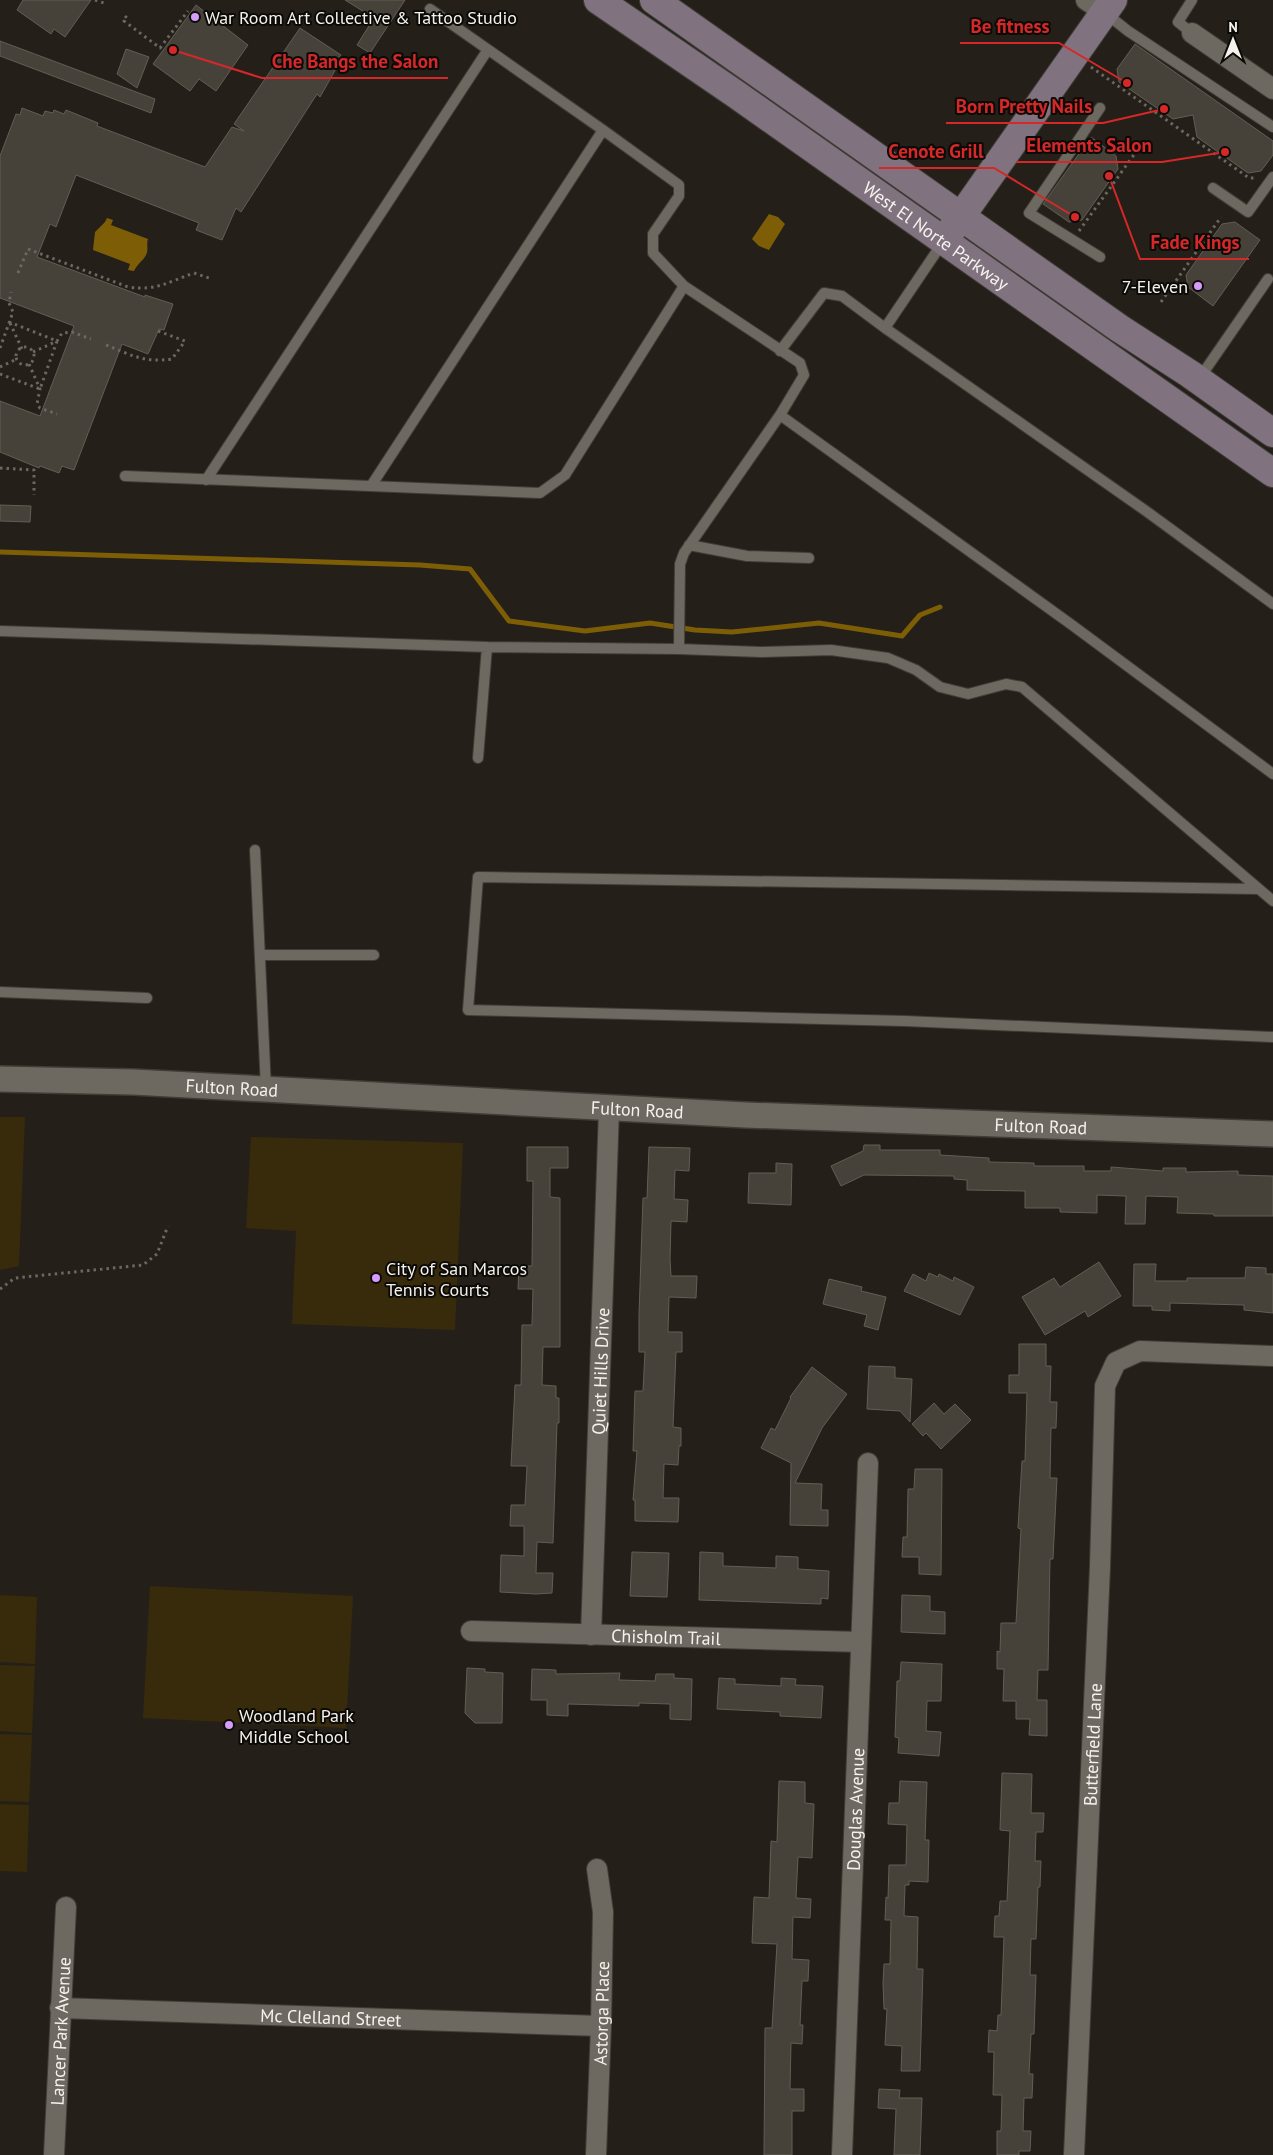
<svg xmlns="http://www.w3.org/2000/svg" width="1273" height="2155" font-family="'PT Sans',sans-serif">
	<rect width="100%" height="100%" fill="#242019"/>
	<path fill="#382b0c" d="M0 1117H25L19 1266 0 1270Z
		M251 1137 463 1143 455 1330 292 1324 296 1231 246 1228Z
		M150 1586 353 1596 346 1728 143 1718Z
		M0 1595 37 1597 35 1664 0 1662Z
		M0 1665 35 1666 32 1733 0 1731Z
		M0 1734 32 1735 29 1802 0 1801Z
		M0 1804 29 1805 27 1872 0 1871Z"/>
	<path fill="#7d5e07" d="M769 214 778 217 785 224 769 250 759 246 752 239Z
		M107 218 113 220 111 225 148 239C146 244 149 249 146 255 143 261 138 263 134 271L128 270 130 264 93 250 95 232 105 222Z"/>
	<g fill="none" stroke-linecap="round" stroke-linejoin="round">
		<path stroke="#7d5e07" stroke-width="5" d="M0 552 420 565 470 569 509 621 585 631 650 623 695 630 732 632 819 623 902 636 920 615 940 607"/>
	</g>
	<path fill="#46423a" stroke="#625e55" d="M23 0H91L65 37 54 29 51 34 17 10Z
		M345 0H405L370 53 357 45 374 18Z
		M196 5 248 45 216 91 199 79 190 91 153 64Z
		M300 28 341 55 334 65 337 67 320 97 317 94 241 212 236 208 222 240 196 230 199 223 76 175 56 227 50 224 37 257 145 297V295L173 304 164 330 159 329 148 354 122 344 74 470 62 466 59 473 40 466 39 468 0 452V401L40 416 74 326 0 298V156L16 114 20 115 22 108 43 116 45 111 53 113 54 110 64 114 66 110 98 123 97 126 205 167 232 127 244 131 234 124Z
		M0 41 155 99 151 113 0 56Z
		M1135 44 1273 141V155L1261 171 1248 173 1197 137 1193 115 1173 119 1119 82 1117 69Z
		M126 49 149 57 137 88 117 74Z
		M1091 137 1116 156 1118 169 1082 220 1069 222 1043 204Z
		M1235 222 1260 240 1213 306 1188 287 1186 275 1222 224Z
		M0 505 31 506 30 522 0 521Z
		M864 1145H880V1150H940V1155L989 1158V1162L1034 1163V1166H1084V1171H1111V1167L1163 1171V1168H1186V1172L1238 1171V1175L1273 1176V1216H1214V1214L1177 1213 1178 1197 1146 1196 1145 1224H1125L1126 1196 1097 1195V1213L1060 1212V1208H1025V1191L967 1190V1180L954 1179V1176L864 1175 841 1186 831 1166 863 1151Z
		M527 1147H568V1168H550V1197L560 1198V1347H543L542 1385 556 1386V1398H559V1423H557L553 1543 537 1542 536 1573H553L552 1593 536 1594 500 1592 501 1555 524 1556V1526H510L511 1505H525L527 1466H511L515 1385H521L522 1325H532L533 1289H518L519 1266H532L533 1181H527Z
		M649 1147 690 1148 689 1171 675 1170 674 1199 688 1200 687 1222 671 1221 670 1259 671 1276H697L696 1298 669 1297 668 1332H682V1352H676L673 1427 681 1428V1446H679L678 1465 664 1464 663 1498H679L678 1522 635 1521V1500H633L637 1451H633L635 1391H643L645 1352H639V1315L643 1198H647Z
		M776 1163 792 1164 791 1205 748 1203 749 1173H776Z
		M1099 1262 1121 1296 1088 1317 1085 1311 1045 1335 1022 1297 1054 1278 1060 1287Z
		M1134 1264H1156L1155 1281H1187V1278H1245L1246 1267 1266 1268V1274H1273V1313L1244 1310V1305L1170 1303V1311L1152 1310V1306H1133Z
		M929 1273 938 1277 939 1274 953 1281 954 1277 974 1287 960 1315 904 1291 913 1274 926 1281Z
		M829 1279 862 1287 861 1291 886 1297 878 1330 864 1326 867 1315 823 1304Z
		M1019 1344H1046V1366H1051L1050 1402H1057L1056 1428H1051L1050 1478H1057L1053 1559H1050L1048 1670H1038L1037 1700H1047V1736L1029 1735 1030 1719H1016V1701H1003L1004 1669H997V1651L1000 1652 1001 1623H1016L1021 1529 1018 1528 1022 1461H1025L1027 1393H1009V1375H1019Z
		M869 1366 895 1367V1378L912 1379 910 1422 900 1411 867 1409Z
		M812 1367 847 1394 822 1428 795 1483 822 1484 821 1510H828V1526L790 1525 791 1463 761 1448 771 1428 775 1430 791 1398 790 1397Z
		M934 1403 944 1414 955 1404 971 1420 941 1449 926 1433 923 1436 912 1424Z
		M915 1469H942L941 1575 919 1574V1557H902L903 1537H907L908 1489H914Z
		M632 1552 669 1553 667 1597 630 1596Z
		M700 1552 723 1553V1566L776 1568V1556L798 1557V1569L829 1571 828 1599 821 1598V1604L699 1600Z
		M902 1595 930 1596V1611L945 1612V1634L901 1632Z
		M901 1662 942 1664 941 1701H927L926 1731 941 1732 939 1756 898 1753 899 1738 895 1737 897 1681H900Z
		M467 1668 485 1669V1672L503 1673 502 1723H475L465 1713Z
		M532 1669 556 1670V1674L620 1673 619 1680 655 1681 656 1674H674V1678L692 1679 691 1720 670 1719V1704L639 1703V1706L568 1704V1716L547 1715V1700H531Z
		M719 1678 735 1679V1684L781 1686V1678L796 1679 795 1685 823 1686 821 1718 780 1716V1712L717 1709Z
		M1002 1773 1032 1774 1031 1813H1044L1043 1832H1036L1035 1861H1041L1040 1887H1038L1036 1939H1031L1030 1975H1036L1034 2034H1031L1029 2074H1033L1032 2098H1024L1023 2131H1031L1030 2151H1019V2155H997V2131H1001L1002 2095H993L994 2052H988L989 2030 997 2031 998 2015H1001L1004 1937H994L995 1916H999L1000 1901H1007L1010 1831 1000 1830Z
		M779 1781 805 1782V1803L814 1804 812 1858 798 1857 796 1898 811 1899 810 1918 793 1917 792 1959 809 1960 808 1981H802L800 2025H803L802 2044 791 2043 790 2089H804V2111H792V2155H764L765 2028H772L777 1944 752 1943 754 1897 769 1898 771 1841 777 1842Z
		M900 1781 927 1782 925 1840H929L928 1882 909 1881V1885H905L904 1916 918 1917 917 1969H923L920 2071H901L902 2046 885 2045 887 2009H884L883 1983 884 1964H890L891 1920H885L886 1897 888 1898 889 1865H906L907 1825 888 1824 889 1803H899Z
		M879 2089 900 2090 899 2098H922L920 2155H894L896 2109 878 2108Z"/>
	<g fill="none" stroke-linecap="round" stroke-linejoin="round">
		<defs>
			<path id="service" d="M430 9 603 130 679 185V196L653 234V253L684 286 800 363 804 375 780 415 684 553 680 564 679 649
				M1104 12 1128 31 1273 127
				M1192 33 1178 22 1192 0
				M1213 188 1248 212 1273 177
				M1100 257 1029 213 1100 108
				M885 328 943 242
				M780 351 824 293 842 296 885 328 1146 511 1273 604
				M1199 379 1268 279
				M780 415 1072 625 1273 774
				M125 476 540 493 565 475 684 286
				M206 480 487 51
				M371 486 603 130
				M689 545 747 556 809 558
				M0 631 487 647 679 649 761 652 831 650 888 658 916 670 940 687 968 694 1006 684 1022 687 1273 901
				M478 758 487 647
				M255 850 266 1089
				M1258 889 478 877 468 1010 905 1021 1273 1037
				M260 955H374
				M0 992 147 998"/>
			<g id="minor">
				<path d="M1086 0 1104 12"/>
				<path d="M1192 33 1273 89"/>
				<path id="s1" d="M471 1631 861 1642"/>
				<path id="s2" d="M591 1635 609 1109"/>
				<path id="s3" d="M60 2008 601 2026"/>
				<path id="s4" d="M54 2155 66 1907"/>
				<path id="s5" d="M596 2155 601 2026 603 1912 597 1869"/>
				<path id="s6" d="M842 2155 868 1463"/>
				<path id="s7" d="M1074 2155 1100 1567 1105 1386 1116 1362 1140 1351 1273 1356"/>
			</g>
			<g id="tertiary">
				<path id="s8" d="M0 1079 133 1082 746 1115 1273 1134"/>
			</g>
			<g id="secondary">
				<path id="s9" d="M598 0 737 95 1273 473"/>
				<path d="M654 0 1119 328 1190 374 1273 433"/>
				<path d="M950 232 1113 0"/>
			</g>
		</defs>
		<use href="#service" stroke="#403d37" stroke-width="12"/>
		<use href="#minor" stroke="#403d37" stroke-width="22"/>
		<use href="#tertiary" stroke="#403d37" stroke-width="28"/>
		<use href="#secondary" stroke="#403d37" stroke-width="30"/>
		<path stroke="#6b6761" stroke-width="3" stroke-dasharray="2.5 4" stroke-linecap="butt" d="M95 0 107 4
			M125 16 127 18 124 21 160 48 188 11
			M1091 67 1249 178H1257
			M1079 231 1136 152
			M18 273 28 249 128 287C157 291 168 282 194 273L209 278
			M1161 302 1221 217
			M10 323 22 349
			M106 345C131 355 144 363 172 359L185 341 158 331
			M16 356a9 9 0 1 1 18 0a9 9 0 1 1-18 0Z
			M0 348 13 312 9 303 11 292
			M33 352 57 341 62 333 72 332 91 339
			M29 364 40 389 37 404 40 408 57 414
			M0 367 17 359
			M0 374 40 389 57 341 9 322
			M0 468 34 470V495
			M0 1289 15 1278 143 1265 157 1254 168 1226"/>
		<use href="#service" stroke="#6e6960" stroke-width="10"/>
		<use href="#minor" stroke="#6e6960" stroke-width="20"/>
		<use href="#tertiary" stroke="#6e6960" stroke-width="25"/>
		<use href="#secondary" stroke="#81727f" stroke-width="28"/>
	</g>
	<g fill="#d59cfb" stroke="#0c0a07" stroke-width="2">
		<circle cx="195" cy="17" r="5"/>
		<circle cx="1198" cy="286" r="5"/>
		<circle cx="376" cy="1278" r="5"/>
		<circle cx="229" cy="1725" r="5"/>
	</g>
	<g text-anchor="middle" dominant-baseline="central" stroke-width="4" stroke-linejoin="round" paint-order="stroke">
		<g font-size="18" fill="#f5f2ed" stroke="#0c0a07" text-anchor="start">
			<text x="205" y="17">War Room Art Collective &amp; Tattoo Studio</text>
			<text x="1188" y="286" text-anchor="end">7-Eleven</text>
			<text x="386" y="1268">City of San Marcos<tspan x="386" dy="21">Tennis Courts</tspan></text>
			<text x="239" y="1715">Woodland Park<tspan x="239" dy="21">Middle School</tspan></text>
		</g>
		<g font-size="18" fill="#f5f2ed" stroke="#0c0a07">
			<text stroke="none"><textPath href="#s9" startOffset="412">West El Norte Parkway</textPath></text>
			<text stroke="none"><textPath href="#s8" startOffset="232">Fulton Road</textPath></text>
			<text stroke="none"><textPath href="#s8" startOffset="638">Fulton Road</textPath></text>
			<text stroke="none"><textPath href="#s8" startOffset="1042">Fulton Road</textPath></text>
			<text stroke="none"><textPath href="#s2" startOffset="264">Quiet Hills Drive</textPath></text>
			<text stroke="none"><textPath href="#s1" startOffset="195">Chisholm Trail</textPath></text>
			<text stroke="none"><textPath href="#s7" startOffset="411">Butterfield Lane</textPath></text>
			<text stroke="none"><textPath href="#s6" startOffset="346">Douglas Avenue</textPath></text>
			<text stroke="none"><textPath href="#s5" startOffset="142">Astorga Place</textPath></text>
			<text stroke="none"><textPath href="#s3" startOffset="271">Mc Clelland Street</textPath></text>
			<text stroke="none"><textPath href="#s4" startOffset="124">Lancer Park Avenue</textPath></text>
		</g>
	</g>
	<path fill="none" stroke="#d62828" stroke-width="2" d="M1127 83L1059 43H960M173 50L262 78H448M1164 109L1103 123H946M1225 152L1162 162H1016M1075 217L994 168H879M1109 176L1140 259H1249"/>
	<g fill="#d62828" stroke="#0c0a07" stroke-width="2">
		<circle cx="1127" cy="83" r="5"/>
		<circle cx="173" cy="50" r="5"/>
		<circle cx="1164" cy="109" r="5"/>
		<circle cx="1225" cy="152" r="5"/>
		<circle cx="1075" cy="217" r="5"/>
		<circle cx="1109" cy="176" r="5"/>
	</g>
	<g font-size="19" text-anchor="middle" font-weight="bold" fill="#d62828" stroke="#0c0a07" stroke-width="4" stroke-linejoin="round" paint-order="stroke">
		<text x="1010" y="33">Be fitness</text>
		<text x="355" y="68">Che Bangs the Salon</text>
		<text x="1024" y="113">Born Pretty Nails</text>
		<text x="1089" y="152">Elements Salon</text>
		<text x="936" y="158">Cenote Grill</text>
		<text x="1195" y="249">Fade Kings</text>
	</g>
	<g transform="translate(1233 40)" stroke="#0c0a07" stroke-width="4" paint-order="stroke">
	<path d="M0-4L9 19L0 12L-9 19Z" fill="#f5f2ed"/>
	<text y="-8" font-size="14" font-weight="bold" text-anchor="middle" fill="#f5f2ed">N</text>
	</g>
</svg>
